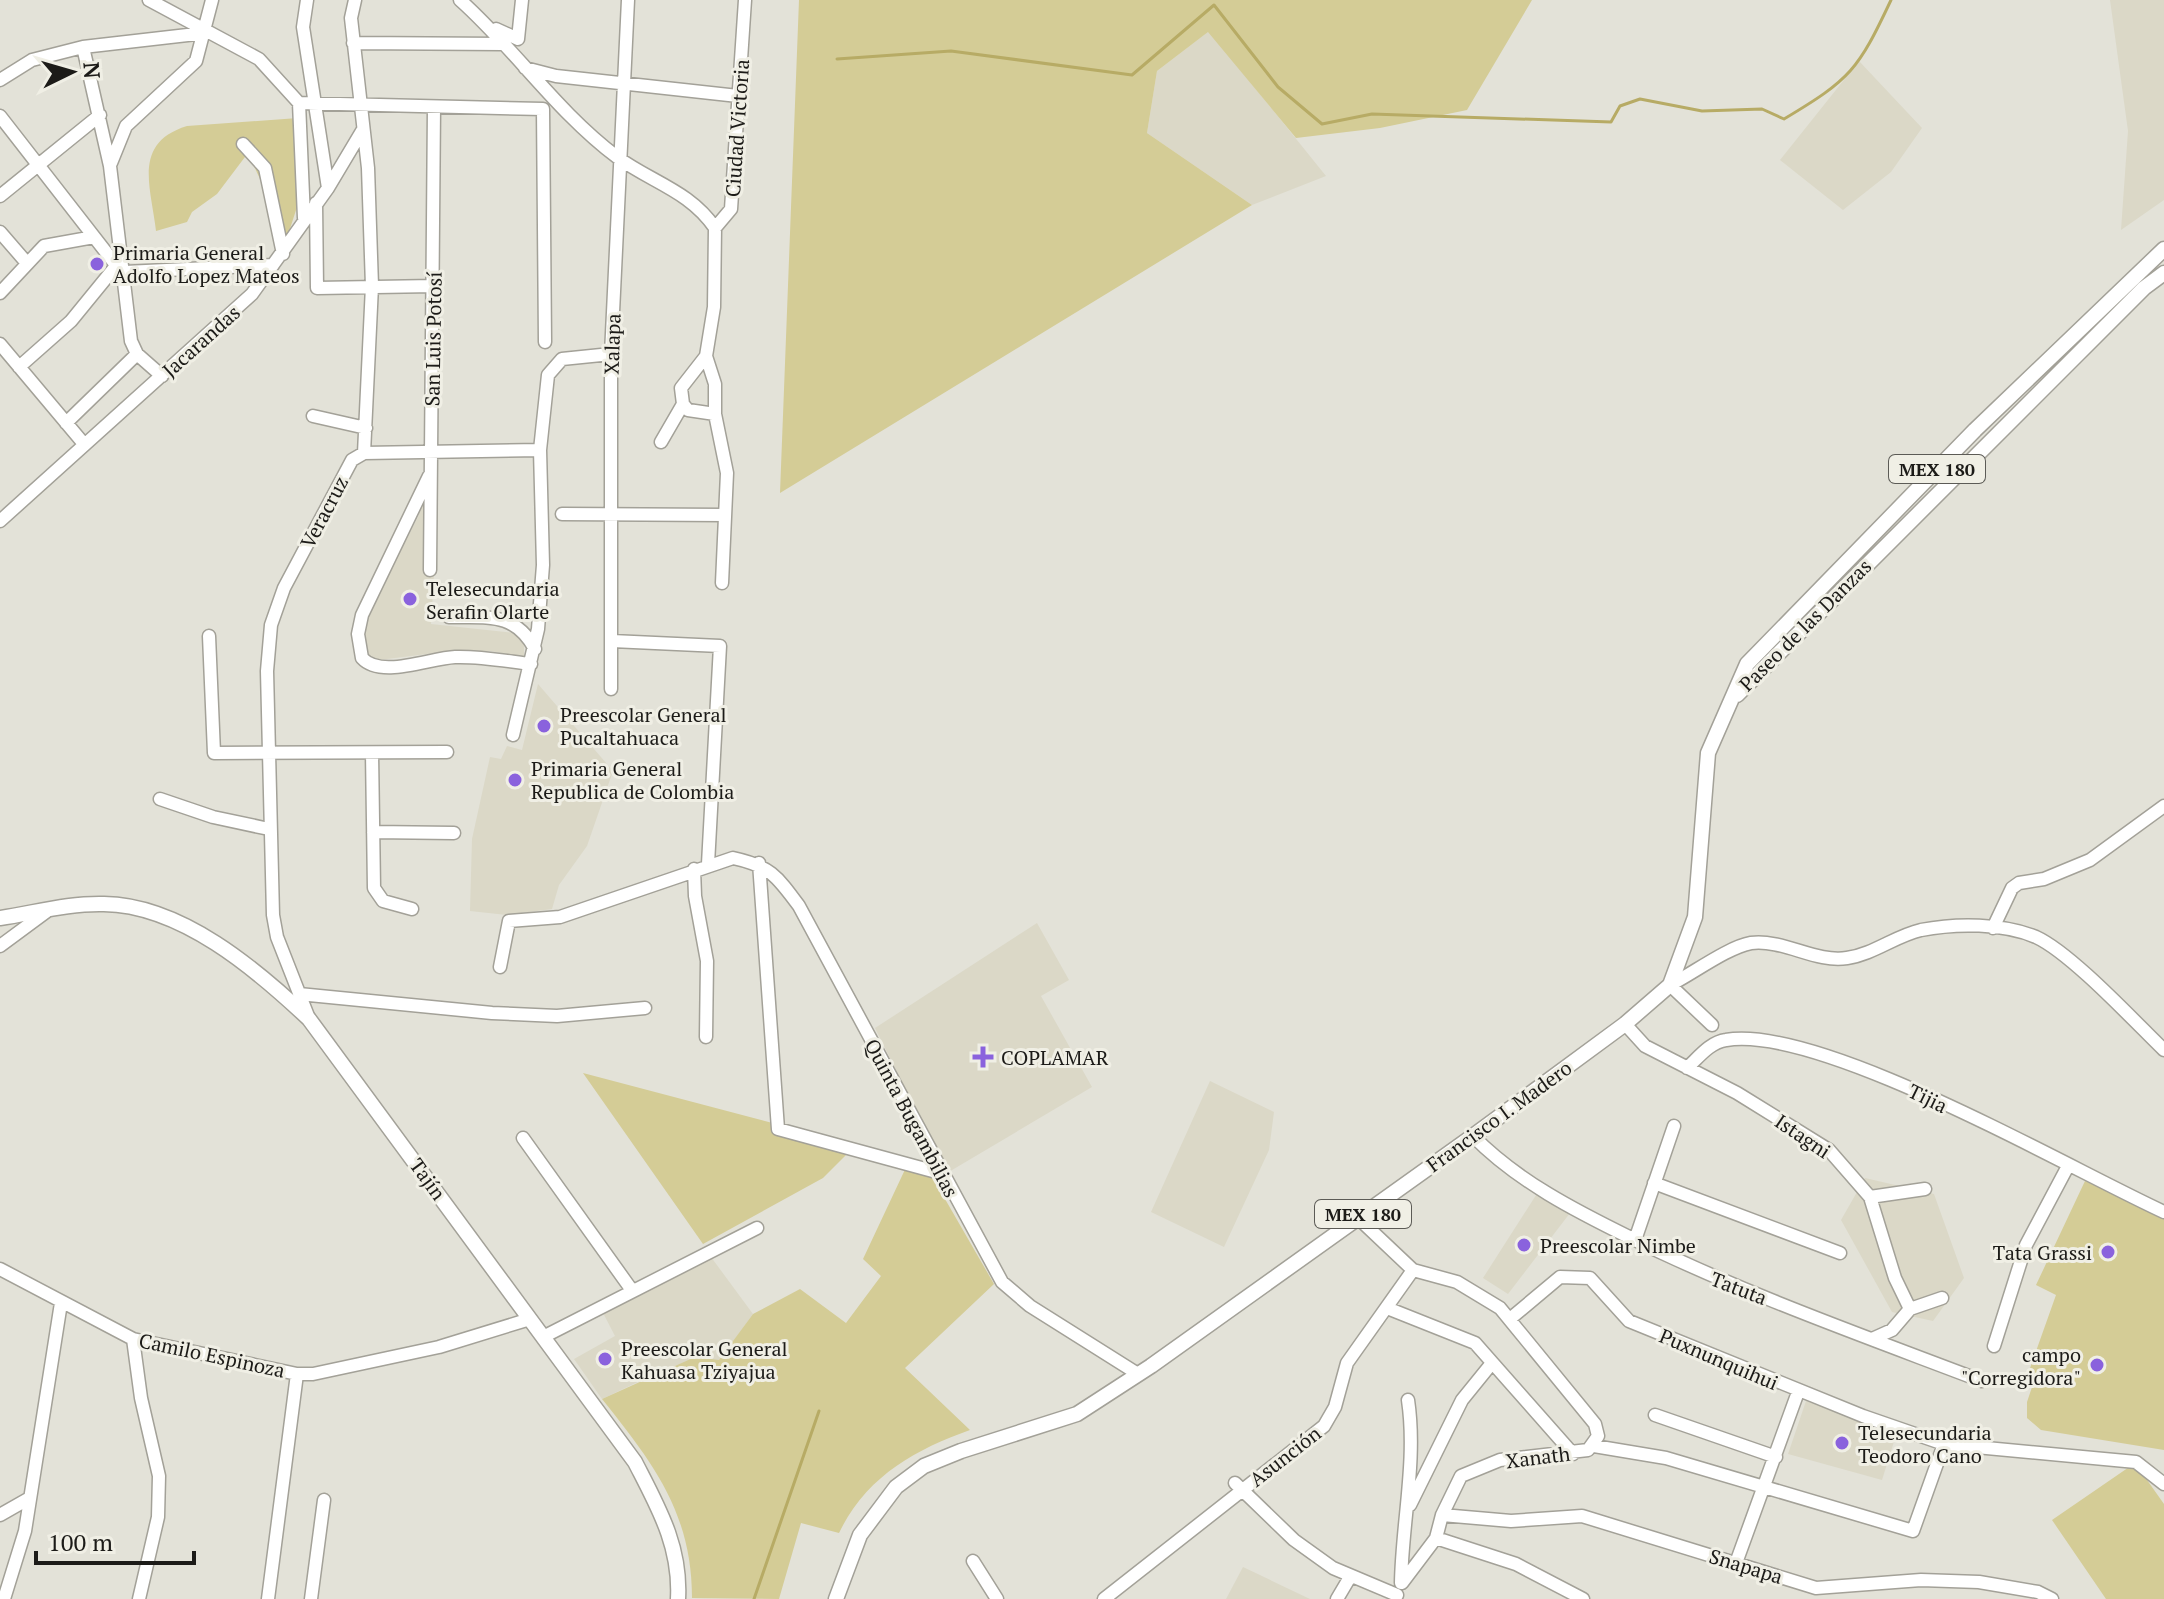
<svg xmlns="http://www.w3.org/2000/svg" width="2164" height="1599" font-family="'PT Serif',serif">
	<rect width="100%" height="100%" fill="#e3e2d8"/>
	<path fill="#dbd8c7" d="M2110 0H2164V200L2121 230 2128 131Z
		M1209 31 1326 176 1252 205 1147 133 1157 71Z
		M1859 61 1922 128 1891 172 1843 210 1780 160Z
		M427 486 434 574 431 624 524 634V657L490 651 443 652 363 662 365 617 418 517Z
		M538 684 613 771 587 846 559 885 552 909 507 915 470 911 472 839 490 757 501 759 507 746 522 750Z
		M1037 923 1069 980 1041 996 1092 1087 947 1173 875 1028Z
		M1210 1081 1274 1112 1269 1150 1224 1247 1151 1212Z
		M1865 1178 1934 1194 1964 1278 1933 1321 1892 1312 1841 1220Z
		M1538 1192 1570 1213 1508 1294 1483 1278Z
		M711 1257 753 1314 719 1361 640 1381 602 1399 574 1359 615 1336 602 1311Z
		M1806 1401 1897 1432 1882 1480 1788 1454Z
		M1243 1567 1310 1599H1226Z"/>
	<path fill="#d4cc96" d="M799 0H1532L1467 110 1380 128 1296 138 1208 32 1157 71 1147 133 1252 205 780 493Z
		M298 118 297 207 287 238 248 153 217 194 192 212 187 222 156 231C151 187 132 143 187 126Z
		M583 1073 856 1145 823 1178 703 1244Z
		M909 1161 926 1166 994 1284 905 1368 970 1430C914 1450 866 1477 839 1533L801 1523 779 1599 692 1598C692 1513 653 1463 602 1399L695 1357 719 1360 753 1314 800 1289 846 1323 881 1276 863 1259Z
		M2085 1181 2164 1218V1450L2041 1430 2027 1418V1402L2032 1387 2024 1385 2056 1295 2036 1285Z
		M2135 1463 2164 1504V1599H2106L2052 1520Z"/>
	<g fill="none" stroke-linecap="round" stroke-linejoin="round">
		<path stroke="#b7ab65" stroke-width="3" d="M837 59 951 51 1132 75 1214 5 1278 87 1322 124 1372 114 1611 122 1620 106 1640 99 1702 111 1762 109 1784 119C1851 79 1858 70 1891 0
			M754 1599 819 1411"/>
		<defs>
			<path id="minor" d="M149 0 259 59 299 103 304 218
				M307 0 303 27 328 188
				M355 0 351 18 368 168 372 286 364 453
				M460 0C515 49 557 112 617 157 651 182 690 191 715 228
				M496 29 518 39 522 0
				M353 43 503 44
				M83 47 110 166 131 341 137 354 162 376
				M525 68 556 76 738 96
				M0 80 32 60 83 47 205 33
				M299 103 543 109 545 342
				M0 116 116 265
				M243 144 265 168 283 254
				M111 163 126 126 196 61 212 0
				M0 196 100 115
				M316 203 317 288 434 286
				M0 232 26 262
				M125 272 273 265
				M0 293 44 246 94 237
				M0 344 84 444
				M19 367 71 321 120 261
				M683 404 688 410 715 414
				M313 416 366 428
				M66 423 137 354
				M661 442 683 404 681 388 706 356
				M429 476 362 615 358 634 362 658C381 679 430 658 455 657 480 656 506 661 531 664
				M562 514 725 515
				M0 521 252 294 328 188 362 131
				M430 570 434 107
				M722 583 727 473 715 414V384L706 356 714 307 715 228 731 209 745 0
				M449 617C487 618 514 611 535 649
				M209 636 214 753 447 752
				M612 641 720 646 708 864
				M611 689V354L628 0
				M513 735 538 629 543 565 540 450 548 375 562 359 611 354
				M372 753 374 888 383 901 412 909
				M160 799 213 817 269 829
				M373 832 454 833
				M759 863 778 1129 940 1173
				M694 869 695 896 707 961 706 1037
				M1993 928 2012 888 2019 883 2044 879 2090 860 2164 806
				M0 946 46 912
				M500 967 509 921 560 917 733 858C770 866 777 876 799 906L1002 1282 1030 1306 1138 1374
				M299 994 492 1013 557 1016 645 1008
				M308 1016 277 937 273 915 267 671 271 625 284 588 352 460 364 453 540 450
				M1625 1024 1645 1046 1737 1093 1829 1150 1870 1197 1895 1278 1910 1309
				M1712 1025 1670 985C1692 974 1728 947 1751 943 1784 939 1815 963 1847 958 1874 954 1895 936 1921 930 1956 923 2003 923 2036 937 2071 953 2134 1021 2164 1050
				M1687 1068C1698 1058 1710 1042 1726 1040 1820 1024 2070 1169 2164 1212
				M1473 1136C1517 1181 1576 1211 1631 1238 1745 1294 1864 1336 1982 1381
				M523 1138 631 1289
				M1654 1183 1840 1253
				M1870 1197 1925 1189
				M1358 1218 1413 1270 1457 1282 1500 1308 1595 1424 1598 1436 1588 1450 1500 1460 1461 1476 1442 1515 1436 1538 1516 1564 1583 1599
				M1635 1240 1674 1126
				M0 1269 133 1339 297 1374H313L439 1347 530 1319
				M1387 1308 1475 1343 1573 1454
				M1910 1309 1942 1298
				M1511 1318 1560 1277 1590 1278 1629 1321 1863 1416 1944 1444 2136 1462 2164 1484
				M543 1337 757 1228
				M133 1339 141 1398 159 1476 158 1517 139 1599
				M1872 1339 1892 1330 1910 1309
				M1994 1346 2026 1245 2068 1166
				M1655 1415 1776 1457
				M1594 1446 1666 1458 1913 1531 1944 1444
				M1235 1483 1294 1540 1333 1568 1397 1595
				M1410 1505 1462 1400 1492 1363
				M0 1515 28 1499
				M1442 1515 1511 1521 1582 1516 1816 1588 1921 1580 1979 1582 2038 1592 2052 1599
				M973 1561 997 1599
				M1736 1563 1798 1392
				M1401 1583C1402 1523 1417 1460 1408 1400
				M1402 1583 1436 1538
				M4 1599 25 1531 61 1303
				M268 1599 297 1374
				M311 1599 324 1500
				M1104 1599 1324 1426 1335 1407 1347 1363 1413 1270
				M1337 1599 1350 1577"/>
			<path id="major" d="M1737 695 2144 288 2164 273
				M0 918C34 913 69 903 104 904 181 905 256 969 309 1019L635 1462C658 1507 681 1546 678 1599
				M836 1599 860 1535 896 1487 924 1466 961 1451 1077 1414 1151 1366 1473 1136 1625 1024 1670 985 1695 917 1708 753 1747 664 1975 430 2164 249"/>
		</defs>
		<use href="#minor" stroke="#a3a198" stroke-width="15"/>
		<use href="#major" stroke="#a3a198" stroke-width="17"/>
		<use href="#minor" stroke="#fff" stroke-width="12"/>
		<use href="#major" stroke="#fff" stroke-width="14"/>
	</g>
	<g fill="#8a62dd" stroke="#f0efe5" stroke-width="3">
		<circle cx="97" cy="264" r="8"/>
		<circle cx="410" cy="599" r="8"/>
		<circle cx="544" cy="726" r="8"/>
		<circle cx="515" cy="780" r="8"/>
		<path d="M979 1045h8v8h8v8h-8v8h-8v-8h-8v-8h8z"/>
		<circle cx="1524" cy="1245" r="8"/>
		<circle cx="2108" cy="1252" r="8"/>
		<circle cx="605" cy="1359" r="8"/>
		<circle cx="2097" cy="1365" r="8"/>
		<circle cx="1842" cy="1443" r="8"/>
	</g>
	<g text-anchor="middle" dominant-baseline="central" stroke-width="6" stroke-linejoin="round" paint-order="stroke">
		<g fill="#f0efe5" stroke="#5c5b56" stroke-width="2">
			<rect x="1889" y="455" width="96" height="28" rx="6"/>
			<rect x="1315" y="1200" width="96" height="28" rx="6"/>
		</g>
		<g font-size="18" font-weight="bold" fill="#1c1b18">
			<text x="1937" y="469">MEX 180</text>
			<text x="1363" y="1214">MEX 180</text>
		</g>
		<g font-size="20" fill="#1c1b18" stroke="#f0efe5">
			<text transform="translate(737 128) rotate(-86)">Ciudad Victoria</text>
			<text transform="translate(433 339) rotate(-89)">San Luis Potosí</text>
			<text transform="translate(201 341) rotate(-42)">Jacarandas</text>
			<text transform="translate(612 344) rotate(-88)">Xalapa</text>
			<text transform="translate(324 512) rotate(-62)">Veracruz</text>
			<text transform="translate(1805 625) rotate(-45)">Paseo de las Danzas</text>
			<text transform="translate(1928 1098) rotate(26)">Tijia</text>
			<text transform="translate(1499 1116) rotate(-36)">Francisco I. Madero</text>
			<text transform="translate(912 1118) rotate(62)">Quinta Bugambilias</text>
			<text transform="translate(1803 1136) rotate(34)">Istagni</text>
			<text transform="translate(428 1179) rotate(54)">Tajín</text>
			<text transform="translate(1739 1288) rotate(21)">Tatuta</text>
			<text transform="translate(212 1355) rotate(12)">Camilo Espinoza</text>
			<text transform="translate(1719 1359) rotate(23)">Puxnunquihui</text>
			<text transform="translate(1285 1456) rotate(-38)">Asunción</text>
			<text transform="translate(1538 1457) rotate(-7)">Xanath</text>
			<text transform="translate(1746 1566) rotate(17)">Snapapa</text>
		</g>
		<g font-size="20" fill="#1c1b18" stroke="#f0efe5" text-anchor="start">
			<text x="113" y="252">Primaria General<tspan x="113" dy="23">Adolfo Lopez Mateos</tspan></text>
			<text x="426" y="588">Telesecundaria<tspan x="426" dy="23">Serafin Olarte</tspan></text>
			<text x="560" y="714">Preescolar General<tspan x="560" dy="23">Pucaltahuaca</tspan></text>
			<text x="531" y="768">Primaria General<tspan x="531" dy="23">Republica de Colombia</tspan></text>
			<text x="1001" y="1057">COPLAMAR</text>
			<text x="1540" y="1245">Preescolar Nimbe</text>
			<text x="2092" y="1252" text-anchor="end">Tata Grassi</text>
			<text x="621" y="1348">Preescolar General<tspan x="621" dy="23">Kahuasa Tziyajua</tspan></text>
			<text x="2081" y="1354" text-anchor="end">campo<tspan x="2081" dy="23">"Corregidora"</tspan></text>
			<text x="1858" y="1432">Telesecundaria<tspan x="1858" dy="23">Teodoro Cano</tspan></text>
		</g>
	</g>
	<g transform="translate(72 72) rotate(85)" stroke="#f0efe5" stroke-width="6" paint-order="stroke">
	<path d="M0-6L14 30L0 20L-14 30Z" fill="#1c1b18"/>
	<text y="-12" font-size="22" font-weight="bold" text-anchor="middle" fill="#1c1b18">N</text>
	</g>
	<path d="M36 1551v12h158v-12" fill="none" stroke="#1c1b18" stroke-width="4"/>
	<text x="48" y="1551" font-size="24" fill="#1c1b18" stroke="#f0efe5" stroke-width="6" paint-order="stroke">100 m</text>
</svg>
